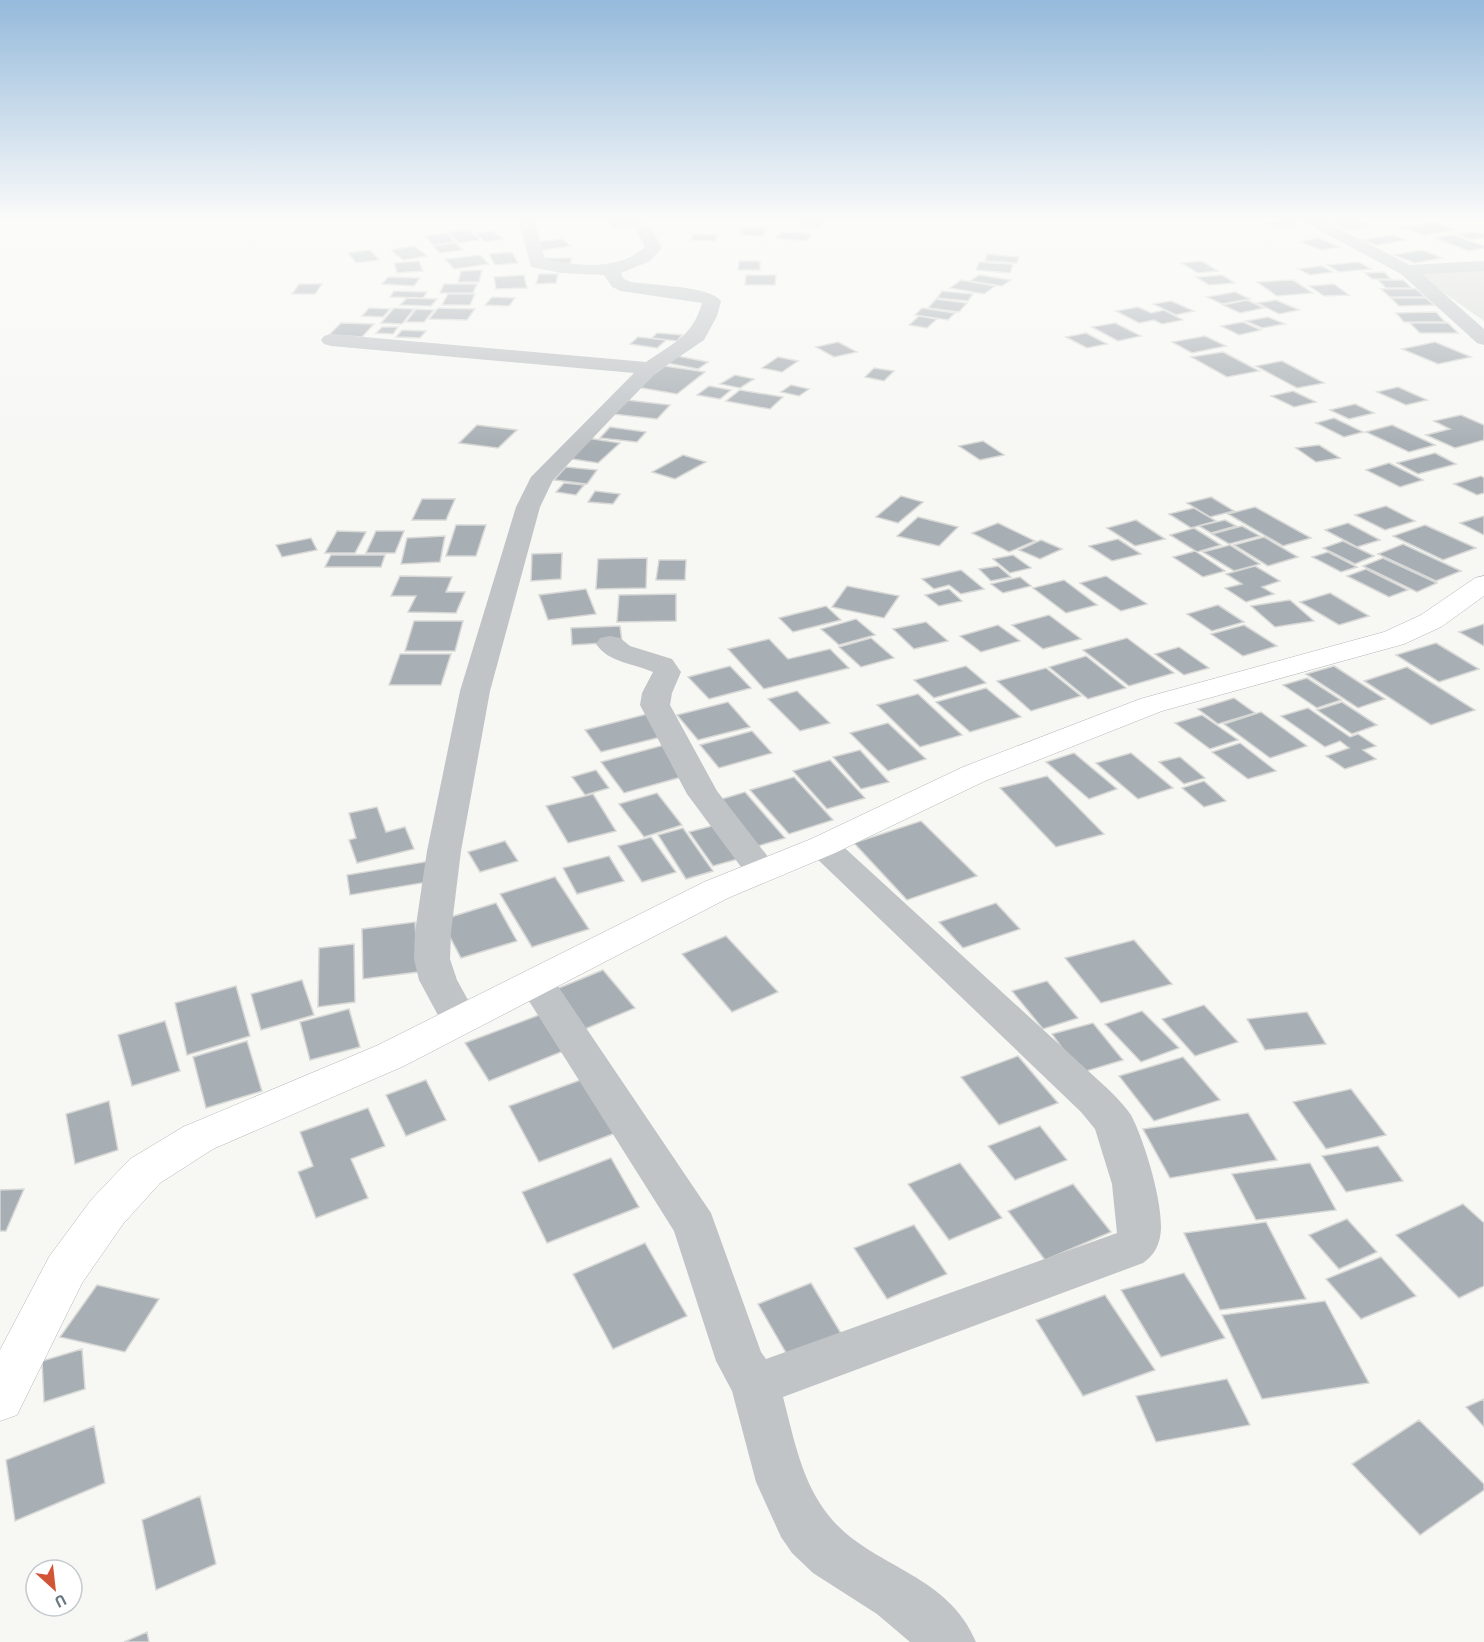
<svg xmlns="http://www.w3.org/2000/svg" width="1484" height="1642" font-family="'Titillium Web',sans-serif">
	<rect width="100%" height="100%" fill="#f7f7f4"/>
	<path fill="#d9ddd5" d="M1484 268V321L1413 271Z"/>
	<path fill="#a8afb4" stroke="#d8d8d6" stroke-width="1.5" d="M805 218H811L823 219 820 227 802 226Z
		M1353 219 1372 225 1349 230 1331 223Z
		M639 220 643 225 613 227 609 222Z
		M1286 220 1299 225 1279 228 1266 223Z
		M1434 222 1455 230 1424 235 1403 227Z
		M744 227 767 228 764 236 740 235Z
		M469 230 480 240 459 243 448 232Z
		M493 231 502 239 485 242 476 233Z
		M782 232 812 234 806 241 775 238Z
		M1471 232 1484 234V238L1470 239 1457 234Z
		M447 233 455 242 433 245 425 236Z
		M694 234 717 235 715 241 691 240Z
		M1392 235 1407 240 1377 245 1362 240Z
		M1453 235 1484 246V248L1469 251 1435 238Z
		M1318 238 1340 247 1322 250 1300 242Z
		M562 239 571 246 543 250 535 242Z
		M456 243 463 250 440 253 433 246Z
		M414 246 427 256 403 260 391 250Z
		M370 250 379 260 356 263 348 253Z
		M1422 250 1442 258 1415 263 1394 255Z
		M512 252 518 263 495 265 489 254Z
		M987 254 1019 257 1017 263 985 261Z
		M480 255 489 264 454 269 445 259Z
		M543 258H572L570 264H541Z
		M419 261 423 271 397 273 394 263Z
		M739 261H760V270H738Z
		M1202 261 1218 271 1198 273 1181 263Z
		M979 262 1013 264 1010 273 976 270Z
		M1359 262 1371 269 1339 272 1327 265Z
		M1322 266 1333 272 1310 275 1298 269Z
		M482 270 479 282H458L461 271Z
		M1384 272 1391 279H1372L1365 273Z
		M539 274H558L556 283 536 284Z
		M524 275 527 288 496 289 494 277Z
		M746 275H776L775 285H745Z
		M979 275 1011 280 1002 286 970 281Z
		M1222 275 1235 283 1209 285 1196 277Z
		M388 277 420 278 414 286 382 284Z
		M961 280 995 286 984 294 950 288Z
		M1293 280 1313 293 1277 296 1257 282Z
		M1378 280H1403L1412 288H1386Z
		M299 284H322L315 294H292Z
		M444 284H477L473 293H440Z
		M1334 284 1349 295 1324 296 1309 286Z
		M1381 289H1416L1425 297H1390Z
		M394 291 427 292 423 298 390 297Z
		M942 291 973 294 968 301 937 298Z
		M1235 292 1250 299 1222 304 1207 297Z
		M448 294H475L470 305H442Z
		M492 297 515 298 509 306 485 305Z
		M407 298 437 299 431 306 400 305Z
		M1391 298H1426L1434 305 1399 306Z
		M936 299 967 303 959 312 928 308Z
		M1247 300 1264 308 1240 313 1223 305Z
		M1276 300 1299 310 1279 314 1257 303Z
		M1171 301 1194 311 1176 315 1153 304Z
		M1138 307 1151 313 1164 310 1183 320 1162 324 1154 320 1139 323 1116 311Z
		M369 308 390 309 383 317 362 316Z
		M394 308 414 309 402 324 381 323Z
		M438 308 475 309 467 320 429 319Z
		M922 308 955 313 948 320 915 315Z
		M416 309 434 310 424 322H406Z
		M1436 312 1445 322H1404L1396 313Z
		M919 316 937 319 927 328 909 325Z
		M1268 317 1285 324 1262 328 1246 321Z
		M1243 322 1261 330 1239 335 1221 326Z
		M341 323 374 324 362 337 329 335Z
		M1115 323 1141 336 1118 341 1092 327Z
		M1410 323H1448L1458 333H1420Z
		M382 327H398L393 334 376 333Z
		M402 330 426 331 420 338 396 337Z
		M657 333 682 335 677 341 652 338Z
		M1086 333 1107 344 1087 348 1066 337Z
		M1205 336 1226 346 1192 353 1172 342Z
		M638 337 666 340 657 348 630 344Z
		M838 342 857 352 834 357 816 347Z
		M1435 342 1471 357 1438 364 1402 349Z
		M1223 352 1259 371 1227 377 1191 357Z
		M672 355 708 362 698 369 662 362Z
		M778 357 798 361 782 372 762 368Z
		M1282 361 1324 383 1297 388 1256 366Z
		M665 366 705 372 677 394 636 387Z
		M874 368 894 371 884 381 865 377Z
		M735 375 754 379 740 388 720 384Z
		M791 385 809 389 799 396 781 392Z
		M709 386 731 390 720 399 697 395Z
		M1398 387 1427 400 1406 405 1377 392Z
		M740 390 783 397 770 409 726 401Z
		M1293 391 1316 402 1294 407 1271 396Z
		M627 400 670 405 657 419 613 414Z
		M1355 404 1374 413 1349 419 1330 410Z
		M1461 415 1484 425V440L1455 448 1426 435 1450 429 1434 421Z
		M1334 418 1363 432 1344 437 1316 423Z
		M477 425 517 430 498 448 459 443Z
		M1392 425 1435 445 1409 452 1366 432Z
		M610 427 646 432 637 442 600 438Z
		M587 438 620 443 598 463 566 458Z
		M983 441 1004 455 980 460 959 446Z
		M1319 445 1340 458 1316 462 1296 448Z
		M1435 453 1456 464 1418 474 1397 463Z
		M683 455 706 462 675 479 652 472Z
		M1389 463 1423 480 1400 487 1366 470Z
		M566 467 597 470 587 484 554 480Z
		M1481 476 1484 478V493L1477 495 1454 484Z
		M564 483 584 485 576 495 556 492Z
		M595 491 620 494 613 504 588 502Z
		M901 496 923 502 898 523 876 517Z
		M1211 497 1234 511 1210 517 1187 503Z
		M422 499H455L446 520H412Z
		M1386 506 1415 521 1385 530 1355 515Z
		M1255 507 1311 538 1283 546 1228 514Z
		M1194 508 1216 521 1191 528 1169 514Z
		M1484 516V535L1460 523Z
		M918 517 958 527 939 546 897 536Z
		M1136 520 1165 539 1135 546 1107 528Z
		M1225 520 1236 526 1211 533 1199 526Z
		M998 523 1035 541 1009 552 972 533Z
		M1348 523 1380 540 1357 547 1325 530Z
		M456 525H486L476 556H446Z
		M1425 525 1476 548 1443 560 1393 536Z
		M1242 526 1260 536 1229 544 1212 534Z
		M1194 528 1221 545 1197 552 1170 535Z
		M337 531 366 532 355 553H325Z
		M376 531H404L395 553H366Z
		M445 536 440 562 401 564 407 538Z
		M1264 537 1298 557 1268 566 1234 545Z
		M311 538 317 550 282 557 276 545Z
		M1118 539 1141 554 1112 561 1089 546Z
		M1041 540 1062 549 1040 559 1019 550Z
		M1343 541 1374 556 1355 564 1323 548Z
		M1403 544 1461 571 1436 581 1378 554Z
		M1230 545 1260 564 1234 571 1203 552Z
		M1195 551 1225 571 1203 577 1173 557Z
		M1328 552 1357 567 1341 572 1312 557Z
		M562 553 561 579 531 581 532 554Z
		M331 555H385L381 567H325Z
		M1013 555 1031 568 1010 573 993 559Z
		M647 558 646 588 596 589 598 559Z
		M1383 558 1437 583 1417 592 1363 566Z
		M659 560H686L685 580H656Z
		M998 566 1011 577 991 581 979 569Z
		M1255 566 1280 581 1262 587 1274 594 1246 602 1225 588 1242 584 1226 574Z
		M1366 569 1408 590 1389 597 1347 576Z
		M961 570 984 589 961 594 949 585 934 589 922 579Z
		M400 576 452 577 446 592H465L456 613 408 612 416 596H391Z
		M1106 576 1147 604 1121 611 1080 583Z
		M1020 577 1031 586 1003 593 991 584Z
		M1064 580 1097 605 1066 613 1033 588Z
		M847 586 899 596 884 618 832 607Z
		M586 589 596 614 548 620 539 595Z
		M949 589 962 601 939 606 925 595Z
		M1330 593 1369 616 1339 625 1300 602Z
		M676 594V621L617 622 619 595Z
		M1290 600 1314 621 1275 627 1251 606Z
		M1218 605 1244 622 1212 631 1187 614Z
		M826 606 841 620 793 632 779 618Z
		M1049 615 1081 639 1043 649 1012 625Z
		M856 619 875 635 839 645 821 629Z
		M414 621H463L455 651H405Z
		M926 622 948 641 914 649 893 629Z
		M1484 624V646L1459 632Z
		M998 625 1020 641 981 652 960 636Z
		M1244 625 1277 646 1243 656 1211 634Z
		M620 626 622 642 572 645 571 628Z
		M871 638 894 658 861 667 839 647Z
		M1127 638 1174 673 1129 686 1083 650Z
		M769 639 788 659 830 649 849 668 764 689 728 649Z
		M1436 643 1479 669 1439 682 1396 655Z
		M1179 647 1209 668 1184 675 1155 654Z
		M400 654H451L441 685H389Z
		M1086 656 1126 688 1088 699 1049 667Z
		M730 666 751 688 709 699 688 677Z
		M966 666 986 683 934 698 914 680Z
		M1334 666 1385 699 1358 708 1306 674Z
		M1407 667 1475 710 1431 725 1364 681Z
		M1046 668 1081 696 1031 711 997 681Z
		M1307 678 1341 700 1317 708 1283 685Z
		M986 688 1021 717 970 732 936 702Z
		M797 691 830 723 800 731 768 699Z
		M918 694 962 735 920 747 877 705Z
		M1234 698 1255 713 1218 724 1198 709Z
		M728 702 750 727 698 740 677 715Z
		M1342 702 1377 725 1352 734 1317 710Z
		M1308 708 1350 737 1358 734 1376 746 1363 750 1376 759 1345 769 1326 756 1349 748 1340 741 1325 747 1281 716Z
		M1261 712 1307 746 1270 758 1224 724Z
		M647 714 665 736 601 752 585 730Z
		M1202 715 1238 740 1210 749 1175 723Z
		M888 723 926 759 888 771 850 733Z
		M752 731 772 753 719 768 700 745Z
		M1240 743 1276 771 1248 779 1212 752Z
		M664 745 689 775 624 793 601 762Z
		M860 750 889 782 861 789 833 757Z
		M1074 753 1117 789 1089 799 1046 762Z
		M1131 753 1173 788 1138 799 1096 763Z
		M1180 757 1205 778 1184 784 1159 762Z
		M830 760 865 798 827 809 793 771Z
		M596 770 609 788 585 795 572 777Z
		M1047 776 1104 834 1056 847 1000 788Z
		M794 777 833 820 789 834 750 790Z
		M1204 781 1226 801 1204 807 1182 788Z
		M745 792 785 838 751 848 712 802Z
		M657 793 682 825 644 837 619 804Z
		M593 794 616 831 568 843 546 806Z
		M377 807 386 832 405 827 414 849 357 863 349 840 356 838 349 813Z
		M921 821 977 876 907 900 854 843Z
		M719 824 745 857 713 866 689 832Z
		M683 828 713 871 686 879 658 835Z
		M651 837 676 872 642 882 618 846Z
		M505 841 518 861 480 872 468 852Z
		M609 856 624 881 577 894 563 868Z
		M430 861 434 881 350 895 347 875Z
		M555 877 589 929 532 947 500 894Z
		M496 903 517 941 461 958 441 920Z
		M996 903 1020 929 963 948 939 922Z
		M415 922 418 972 363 979 362 929Z
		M726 936 778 992 732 1012 682 954Z
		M1134 940 1172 984 1101 1003 1065 958Z
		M354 944 355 1002 318 1007 319 948Z
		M603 970 635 1008 580 1031 549 992Z
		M302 980 314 1015 261 1030 251 994Z
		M1047 981 1078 1018 1043 1029 1012 991Z
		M236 986 250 1036 187 1055 175 1003Z
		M1204 1005 1238 1042 1195 1056 1162 1019Z
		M349 1009 360 1047 310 1060 300 1022Z
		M1142 1011 1179 1048 1141 1062 1105 1024Z
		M547 1012 571 1048 489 1081 465 1043Z
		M1307 1012 1326 1044 1265 1050 1247 1019Z
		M165 1021 180 1071 132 1086 118 1035Z
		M1093 1023 1123 1060 1080 1073 1052 1034Z
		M247 1041 262 1091 206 1108 193 1057Z
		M1018 1056 1058 1103 999 1125 961 1077Z
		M1183 1057 1220 1100 1154 1121 1119 1076Z
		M586 1078 618 1132 539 1162 509 1106Z
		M426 1080 446 1120 406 1136 386 1095Z
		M1351 1089 1386 1135 1326 1149 1293 1102Z
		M109 1101 118 1150 75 1164 66 1114Z
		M368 1108 385 1146 351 1159 368 1198 316 1218 298 1172 313 1166 300 1132Z
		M1248 1113 1277 1160 1170 1178 1143 1129Z
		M1040 1126 1067 1160 1015 1180 988 1146Z
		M1378 1146 1403 1181 1346 1192 1322 1156Z
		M611 1158 639 1207 547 1243 522 1192Z
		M960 1163 1002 1218 949 1240 908 1184Z
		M1310 1163 1336 1210 1256 1220 1232 1174Z
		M1073 1184 1111 1232 1045 1260 1008 1211Z
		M24 1189 6 1231H0V1190Z
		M1463 1204 1484 1223V1286L1459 1298 1396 1235Z
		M1347 1219 1377 1252 1339 1269 1309 1235Z
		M1266 1222 1306 1299 1220 1310 1184 1233Z
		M914 1225 947 1274 887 1299 854 1248Z
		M645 1243 687 1316 613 1349 573 1274Z
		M1381 1257 1416 1296 1361 1319 1326 1279Z
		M1184 1273 1225 1338 1161 1357 1121 1290Z
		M811 1283 842 1335 789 1358 758 1304Z
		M97 1285 159 1299 125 1352 60 1337Z
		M1105 1295 1155 1370 1083 1396 1036 1320Z
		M1325 1301 1369 1383 1262 1399 1222 1315Z
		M82 1349 85 1389 44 1402 42 1361Z
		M1227 1379 1250 1425 1156 1442 1136 1396Z
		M1484 1399V1427L1466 1407Z
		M1419 1420 1484 1484V1490L1420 1535 1352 1464Z
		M94 1426 105 1483 15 1521 6 1460Z
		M200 1496 216 1564 156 1590 142 1520Z
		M147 1632 149 1642H124Z"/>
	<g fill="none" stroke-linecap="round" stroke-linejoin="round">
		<defs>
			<path id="secondary" d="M1484 576V596L1441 627 1404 644 1162 711 985 781 835 853 728 898 404 1066 213 1149 160 1183 123 1224 82 1283 17 1415 0 1421V1350L49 1257 91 1200 130 1159 183 1127 376 1046 704 882 811 839 963 767 1140 699 1384 632 1421 615 1475 578Z"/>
		</defs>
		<use href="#secondary" stroke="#b3b8bb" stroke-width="1"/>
		<path fill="#c0c4c7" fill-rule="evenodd" d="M518 218H534L545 259C578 266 618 271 645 247L636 229 638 226H650L662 248 650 261 621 273 624 279 631 282C650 285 711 286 721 301L717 316 704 340 657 372 609 421 553 480 540 507 490 691 461 851 451 932 450 959 457 980 479 1020 474 1030 460 1034 446 1030 419 980 414 959 415 932 427 851 460 691 516 507 531 477 634 373 331 346 324 344 321 340 324 336 331 334 646 362C672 344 693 336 702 303L621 291 612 287 604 275 561 273 531 267Z
			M1297 218H1318L1410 265 1484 261V271L1422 274 1484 329V345L1477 343 1401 274Z
			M610 636 620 638 630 646 672 659 681 672 672 693 670 705 717 791 779 871 774 879 762 882 750 879 687 794 640 705 642 693 653 672C633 663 609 663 596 644L600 638Z
			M823 836 835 839 1109 1090C1117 1098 1125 1106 1131 1115 1144 1139 1166 1210 1160 1237 1158 1248 1152 1257 1143 1263L783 1397C794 1438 801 1481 829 1516 871 1568 947 1572 976 1642H910L877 1614 813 1573 792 1553 781 1537 756 1482 732 1391 716 1361 674 1231 517 982 523 973 536 969 549 973 711 1213 761 1352 766 1359 1117 1233 1112 1184 1095 1129 1081 1112 811 853 806 846 811 839Z"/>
		<use href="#secondary" fill="#fff" fill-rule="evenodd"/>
	</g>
	<linearGradient id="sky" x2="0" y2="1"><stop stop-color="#95badb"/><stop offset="0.49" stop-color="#fbfbfa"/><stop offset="1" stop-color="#fbfbfa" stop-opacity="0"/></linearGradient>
	<rect width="1484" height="448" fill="url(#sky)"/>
	<g transform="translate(54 1588) rotate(153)"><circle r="28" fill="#ffffff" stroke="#c3c9cd" stroke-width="1.5"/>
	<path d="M0-4.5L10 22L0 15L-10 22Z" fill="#d35538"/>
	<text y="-9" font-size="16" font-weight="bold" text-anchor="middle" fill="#687882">U</text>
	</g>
</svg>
